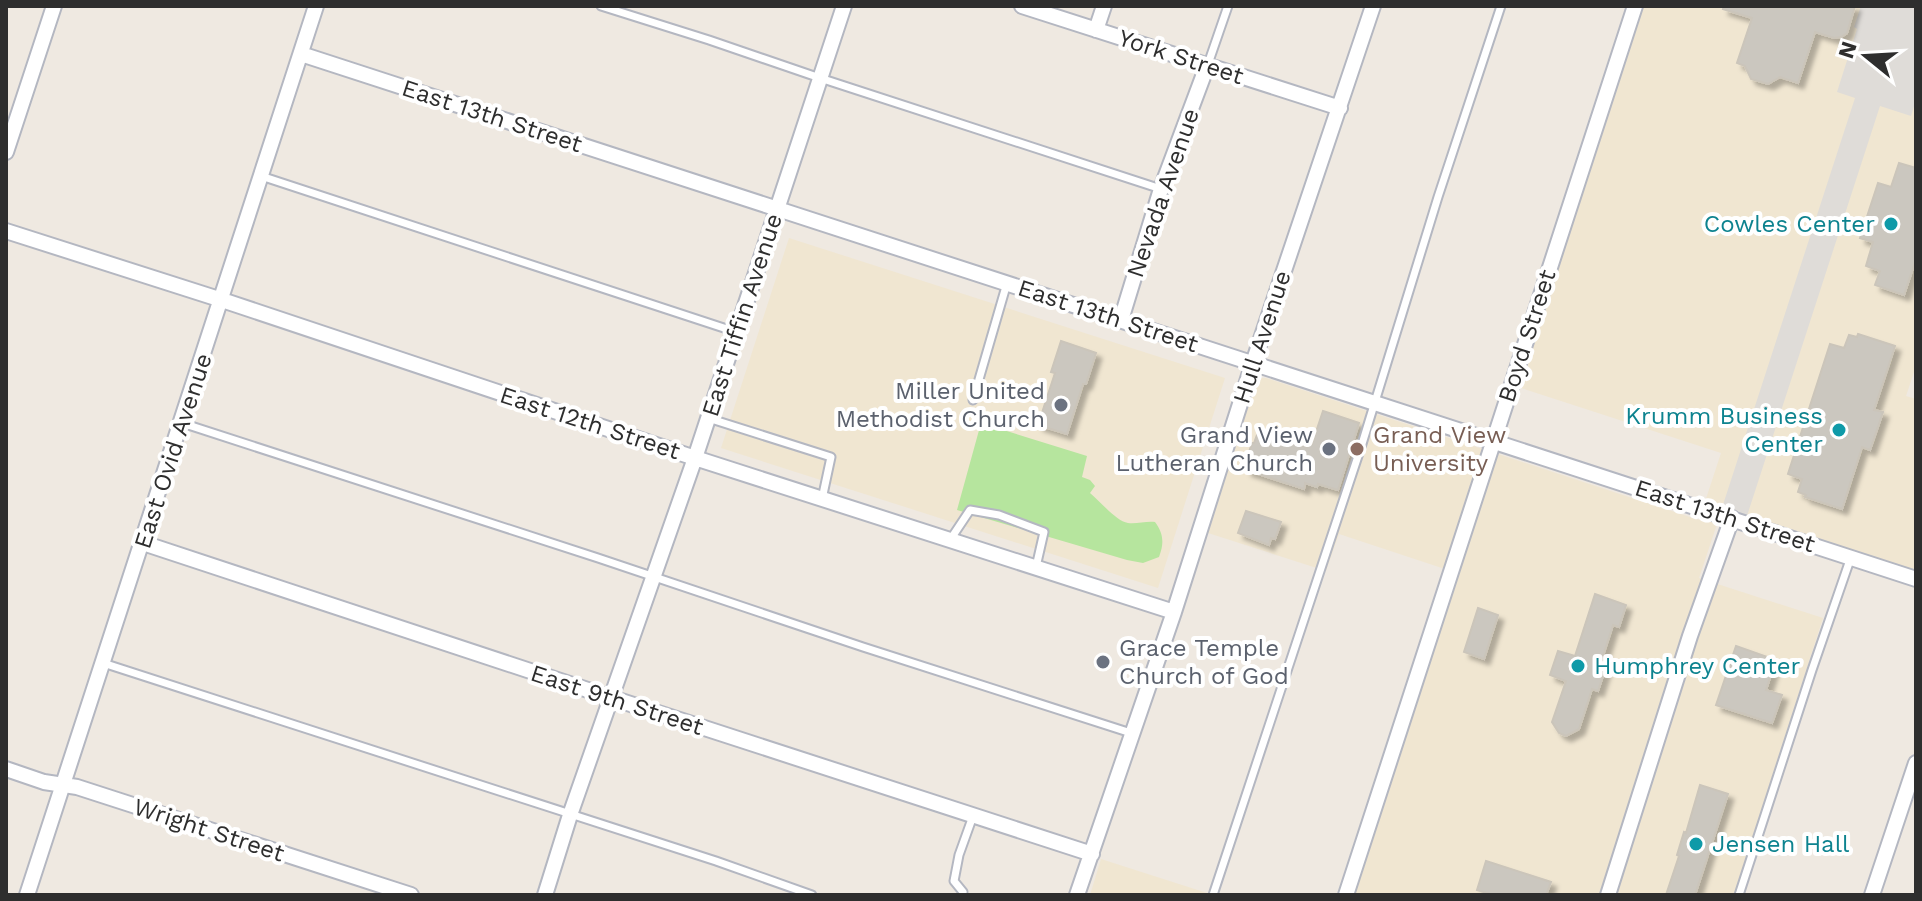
<svg xmlns="http://www.w3.org/2000/svg" width="1922" height="901" font-family="'Work Sans',sans-serif">
	<defs>
		<filter id="shadow"><feDropShadow dx="5.5" dy="5.5" stdDeviation="2" flood-color="#0004"/></filter>
	</defs>
	<rect width="100%" height="100%" fill="#efe9e1"/>
	<path fill="#f0e6d1" d="M1642 6H1916V366L1906 396 1916 399V572L1722 509 1699 578 1823 618 1734 895H1353L1457 573 1339 534 1326 571 1208 533 1255 384 1258 378H1266L1699 520 1721 453 1518 387Z
		M789 238 1225 378 1158 588 721 448Z
		M1101 859 1207 893V895H1090Z"/>
	<path fill="#b6e59e" d="M981 423 1087 456 1082 477 1090 480 1095 486 1090 493C1101 502 1116 521 1128 523 1137 524 1146 521 1155 522 1164 534 1164 544 1159 557L1143 563 1127 560 957 510Z"/>
	<path fill="#dfdcd8" d="M1861 6H1916V100L1911 116 1880 106 1745 522 1720 514 1855 98 1837 92 1857 29 1854 27Z"/>
	<path fill="#cbc7bf" stroke="#cbc5ba" stroke-width="2" filter="url(#shadow)" d="M1724 6H1855L1847 33 1841 37 1834 38 1815 32 1798 83 1780 77 1768 84 1751 79 1745 66 1737 63 1752 18 1723 9Z
		M1899 163 1916 168V259L1904 295 1875 285 1880 271 1866 266 1873 242 1860 238 1878 183 1891 187Z
		M1858 334 1895 346 1874 410 1883 412 1870 450 1862 447 1842 509 1805 497 1806 495 1798 492 1802 479 1788 474 1830 344 1844 348 1849 335 1857 337Z
		M1061 341 1096 353 1086 384H1083L1067 434 1038 425 1055 373 1051 372Z
		M1323 411 1359 423 1338 490 1318 484 1317 487 1305 483 1304 489 1246 470 1250 459 1247 458 1252 443H1254L1257 435 1268 438 1269 435 1307 447 1308 443 1312 444Z
		M1246 511 1281 522 1275 539 1271 538 1269 545 1238 533Z
		M1595 594 1626 605 1619 627 1613 625 1600 665 1606 667 1598 691 1592 689 1579 729 1566 736 1559 733 1552 722 1566 681 1550 675 1558 651 1575 656Z
		M1478 608 1498 615 1484 659 1464 652Z
		M1736 646 1776 660 1766 690 1782 695 1772 723 1716 705Z
		M1700 785 1728 794 1695 895H1666L1679 856 1677 855 1684 832 1686 833Z
		M1486 861 1551 882 1546 895H1494L1477 890Z"/>
	<g fill="none" stroke-linecap="round" stroke-linejoin="round">
		<defs>
			<path id="lane" d="M601 6 709 40 820 78 1161 189
				M1208 64 1228 6
				M261 176 736 332
				M973 400 1007 283
				M708 418 831 457 822 499
				M182 423 598 558 863 647 1131 733
				M950 540 970 510 999 515 1044 532 1036 567
				M103 663 716 861 812 895
				M963 892 954 881 959 855 973 816
				M1213 895 1362 444 1438 197 1501 6
				M1739 895 1812 670 1851 557"/>
			<path id="street" d="M1022 6 1340 108
				M1096 30 1104 6
				M301 54 1916 579
				M6 152 54 6
				M6 231 222 300 695 458 1174 612
				M1121 320 1161 189 1207 66
				M143 543 612 698 1092 854
				M6 769 44 782 77 787 411 895
				M27 895 316 6
				M545 895 570 815 695 458 844 6
				M1077 895 1174 612 1253 363 1373 6
				M1346 895 1635 6
				M1608 895 1690 636 1732 518
				M1872 895 1916 763"/>
		</defs>
		<use href="#lane" stroke="#b4b7c1" stroke-width="11"/>
		<use href="#street" stroke="#b4b7c1" stroke-width="18"/>
		<use href="#lane" stroke="#fff" stroke-width="7"/>
		<use href="#street" stroke="#fff" stroke-width="14"/>
	</g>
	<g fill="#0f9aa8" stroke="#fff" stroke-width="3">
		<circle cx="1891" cy="224" r="8"/>
		<circle cx="1839" cy="430" r="8"/>
		<circle cx="1578" cy="666" r="8"/>
		<circle cx="1696" cy="844" r="8"/>
	</g>
	<g fill="#6b7280" stroke="#fff" stroke-width="3">
		<circle cx="1061" cy="405" r="8"/>
		<circle cx="1329" cy="449" r="8"/>
		<circle cx="1103" cy="662" r="8"/>
	</g>
	<circle fill="#8d6e63" stroke="#fff" stroke-width="3" cx="1357" cy="449" r="8"/>
	<g text-anchor="middle" dominant-baseline="central" stroke-width="8" stroke-linejoin="round" paint-order="stroke">
		<g font-size="24" fill="#2e2e2e" stroke="#fff">
			<text transform="translate(1181 57) rotate(18)">York Street</text>
			<text transform="translate(492 116) rotate(18)">East 13th Street</text>
			<text transform="translate(1163 193) rotate(-71)">Nevada Avenue</text>
			<text transform="translate(742 315) rotate(-72)">East Tiffin Avenue</text>
			<text transform="translate(1108 316) rotate(18)">East 13th Street</text>
			<text transform="translate(1527 336) rotate(-72)">Boyd Street</text>
			<text transform="translate(1262 337) rotate(-72)">Hull Avenue</text>
			<text transform="translate(590 423) rotate(18)">East 12th Street</text>
			<text transform="translate(173 451) rotate(-72)">East Ovid Avenue</text>
			<text transform="translate(1725 516) rotate(18)">East 13th Street</text>
			<text transform="translate(617 700) rotate(18)">East 9th Street</text>
			<text transform="translate(209 830) rotate(18)">Wright Street</text>
		</g>
		<g font-size="24" fill="#0d838f" stroke="#fff" text-anchor="end">
			<text x="1875" y="224">Cowles Center</text>
			<text x="1823" y="416">Krumm Business<tspan x="1823" dy="28">Center</tspan></text>
			<text x="1594" y="666" text-anchor="start">Humphrey Center</text>
			<text x="1712" y="844" text-anchor="start">Jensen Hall</text>
		</g>
		<g font-size="24" fill="#5b616d" stroke="#fff" text-anchor="end">
			<text x="1045" y="391">Miller United<tspan x="1045" dy="28">Methodist Church</tspan></text>
			<text x="1313" y="435">Grand View<tspan x="1313" dy="28">Lutheran Church</tspan></text>
			<text x="1119" y="648" text-anchor="start">Grace Temple<tspan x="1119" dy="28">Church of God</tspan></text>
		</g>
		<g font-size="24" fill="#785e54" stroke="#fff" text-anchor="start">
			<text x="1373" y="435">Grand View<tspan x="1373" dy="28">University</tspan></text>
		</g>
	</g>
	<rect width="1922" height="901" fill="none" stroke="#2e2e2e" stroke-width="16"/>
	<g transform="translate(1866 56) rotate(288)" stroke="#ffffff" stroke-width="6" paint-order="stroke">
	<path d="M0-6L14 30L0 20L-14 30Z" fill="#2e2e2e"/>
	<text y="-12" font-size="22" font-weight="bold" text-anchor="middle" fill="#2e2e2e">N</text>
	</g>
</svg>
